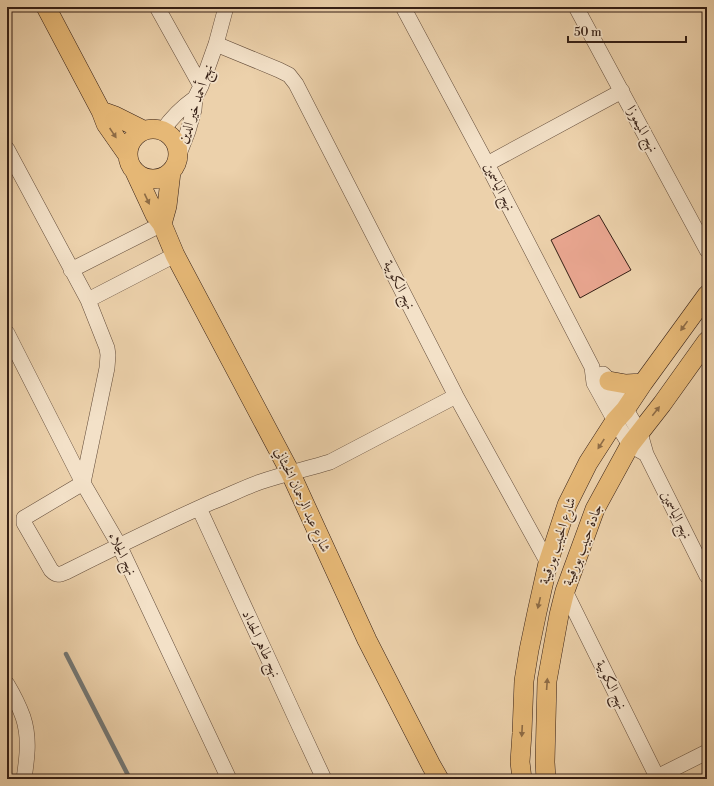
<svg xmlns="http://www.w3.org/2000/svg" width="714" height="786" font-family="'Libre Bodoni',Amiri,serif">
	<rect width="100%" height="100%" fill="#ecd1ab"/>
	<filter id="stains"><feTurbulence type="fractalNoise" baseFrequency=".005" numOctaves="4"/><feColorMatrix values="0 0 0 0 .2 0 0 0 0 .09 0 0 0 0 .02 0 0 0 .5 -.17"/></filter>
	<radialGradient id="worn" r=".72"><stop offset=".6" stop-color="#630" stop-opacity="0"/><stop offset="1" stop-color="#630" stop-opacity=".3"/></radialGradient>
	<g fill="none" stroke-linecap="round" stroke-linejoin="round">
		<path stroke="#747875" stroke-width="4.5" d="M66 654 130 779"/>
	</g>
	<path fill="#e9a690" stroke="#351f15" d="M599 215 631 270 580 298 551 240Z"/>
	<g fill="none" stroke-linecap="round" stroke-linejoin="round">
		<defs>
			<path id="minor" d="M157 7 201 86
				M403 7 487 164 592 367 594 383 615 421 630 445 646 454
				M576 7 707 250
				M216 44 279 70 289 75 296 84 456 396 548 563
				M163 130C172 117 181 108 195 98
				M7 149 88 300 107 348 108 355 107 368 83 483 24 518V523L51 570C57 576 59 575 66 572 114 548 163 524 212 502 228 496 243 488 260 482 283 474 307 469 330 462L456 396
				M179 154 188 131 194 110 195 98 201 86 216 44 226 7
				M487 164 622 91
				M71 270 162 224
				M88 300 175 255
				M7 333 83 483 119 545 229 779
				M603 374 605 376 609 381 640 433 646 454 707 576
				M199 508 297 721 324 779
				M565 591 658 779
				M7 684C13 694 19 706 23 717 30 738 27 758 24 779
				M657 777 707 752"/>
			<path id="major" d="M46 7 101 111 106 124 127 154
				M101 111 115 116 143 130
				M128 154a25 25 0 1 1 50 0a25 25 0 1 1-50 0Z
				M135 172 155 215 162 224 175 255 290 472 367 640 431 765 439 779
				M162 224 167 206 171 172
				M609 381 626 384 643 383
				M522 779 520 762 522 733 524 681 529 650 537 612 548 563 567 505 588 463 615 421 625 410 643 383 707 295
				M546 779 545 762 547 681 559 615 565 591 595 509 630 445 662 404 707 341"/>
		</defs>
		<use href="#minor" stroke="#634c3a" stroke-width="16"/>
		<use href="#major" stroke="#351f15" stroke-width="20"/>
		<use href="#minor" stroke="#f3e1c8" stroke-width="15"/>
		<use href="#major" stroke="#e6b876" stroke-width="19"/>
	</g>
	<defs><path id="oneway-solid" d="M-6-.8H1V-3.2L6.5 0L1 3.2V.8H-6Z"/></defs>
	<g fill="#8e6c46">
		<use href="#oneway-solid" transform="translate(113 133) rotate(56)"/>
		<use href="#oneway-solid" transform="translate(147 199) rotate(65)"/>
		<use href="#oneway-solid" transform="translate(684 326) rotate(126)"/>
		<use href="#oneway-solid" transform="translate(656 411) rotate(-52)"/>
		<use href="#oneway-solid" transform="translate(601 444) rotate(123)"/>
		<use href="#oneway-solid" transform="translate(539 603) rotate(103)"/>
		<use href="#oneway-solid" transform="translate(547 684) rotate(-86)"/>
		<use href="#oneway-solid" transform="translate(522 731) rotate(93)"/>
	</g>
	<g text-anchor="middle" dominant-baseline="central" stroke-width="3.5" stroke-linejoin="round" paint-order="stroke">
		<g font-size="14" fill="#351f15" stroke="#f3e1c8">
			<text transform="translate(196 104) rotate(-71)">نهج أحمد خير الدين</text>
			<text transform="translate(642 129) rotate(62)">نهج الميموزا</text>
			<text transform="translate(499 187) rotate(63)">نهج الياسمين</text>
			<text transform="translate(399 285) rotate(63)">نهج الكوبية</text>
			<text transform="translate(302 500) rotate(65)">شارع عبد الرحمان الخبثاني</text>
			<text transform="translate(676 515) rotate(63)">نهج الياسمين</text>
			<text transform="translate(558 541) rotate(-72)">شارع الحبيب بورقيبة</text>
			<text transform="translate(583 545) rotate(-69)">جادة حبيب بورقيبة</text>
			<text transform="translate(122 554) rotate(63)">نهج الجلاء</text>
			<text transform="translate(261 644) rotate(65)">نهج طاهر الحداد</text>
			<text transform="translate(611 685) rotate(64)">نهج الكوبية</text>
		</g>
	</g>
	<rect width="714" height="786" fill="none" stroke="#ecd1ab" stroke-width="24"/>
	<rect x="8" y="8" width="698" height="770" fill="none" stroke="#351f15" stroke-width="2"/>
	<rect x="12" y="12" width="690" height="762" fill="none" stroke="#351f15"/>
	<path d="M568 36v6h118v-6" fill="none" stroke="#351f15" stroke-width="2"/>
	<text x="574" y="36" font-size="12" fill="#351f15" stroke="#f3e1c8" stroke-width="3" paint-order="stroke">50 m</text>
	<rect width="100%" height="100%" filter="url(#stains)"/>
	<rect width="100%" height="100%" fill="url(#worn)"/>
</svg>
